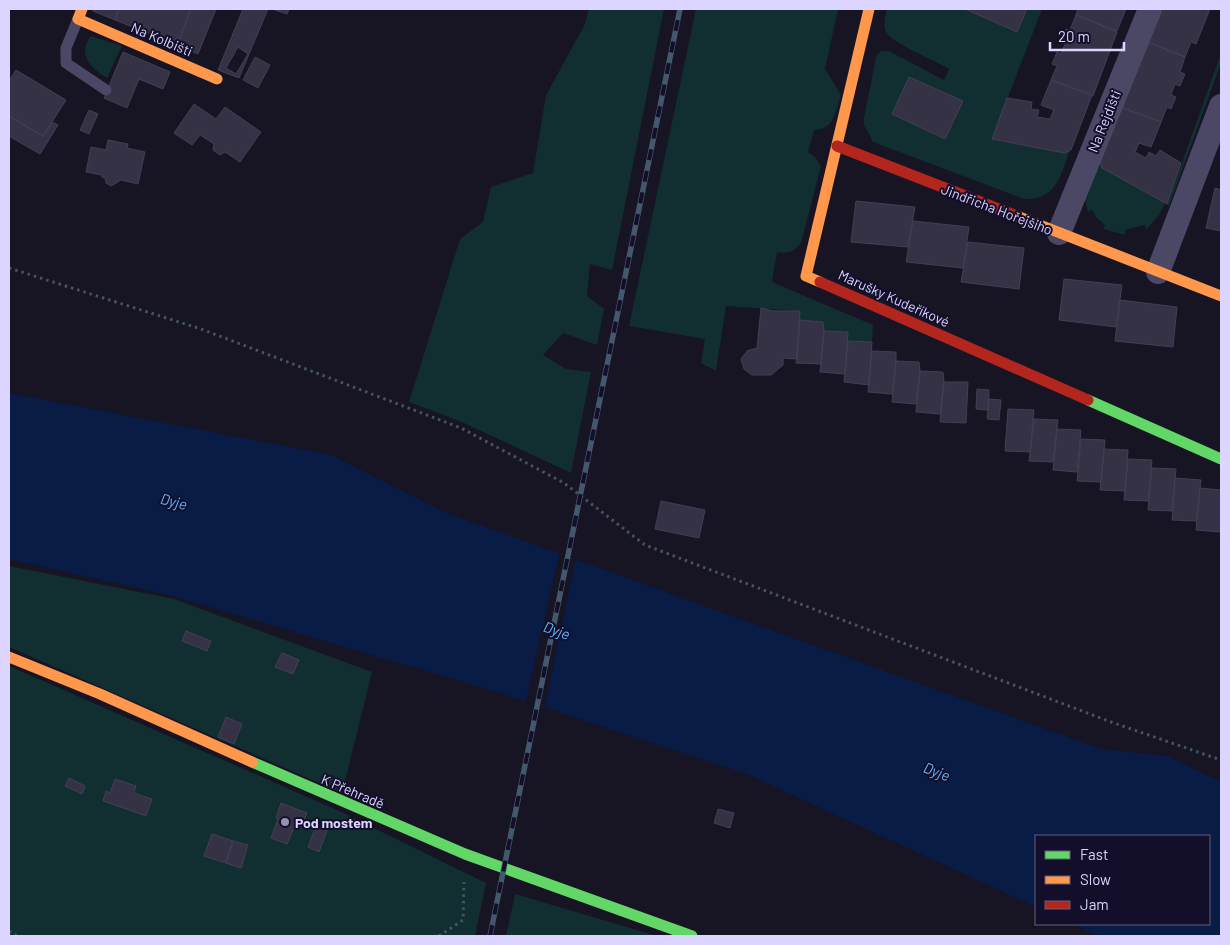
<svg xmlns="http://www.w3.org/2000/svg" width="1230" height="945" font-family="Barlow,sans-serif">
	<rect width="100%" height="100%" fill="#171423"/>
	<path fill="#112f31" d="M589 9H664L612 270 590 264 587 296 604 309 597 345 563 333 543 355 566 369 591 372 571 473 462 422 409 402 460 239 483 222 491 187 533 173 546 95 585 24Z
		M696 9H838L825 69 841 95C835 112 835 129 814 130L808 152 815 157 821 166 801 243C794 252 788 254 777 252L772 282 873 325 872 342 848 341V332L824 331 823 322 800 320V311L726 306 716 371 701 363 705 339 629 326Z
		M887 9H1042L992 139 1064 153 1070 150C1060 176 1057 200 1024 199L873 142 864 125V118L876 57 881 51H889L944 80 949 69C936 61 893 44 886 32 883 26 885 16 887 9Z
		M91 36 122 46 107 78C92 69 76 54 91 36Z
		M1221 53V63L1169 206 1167 205Z
		M1100 160 1102 168 1165 203 1159 215 1147 229 1144 225 1125 230V235L1103 229 1105 225 1097 218 1092 210 1088 212 1085 200Z
		M9 566 174 599 372 672 342 793 9 647Z
		M9 666 337 810 486 883 475 936H9Z
		M515 894 657 936H506Z"/>
	<path fill="#081c46" d="M9 393 332 455 444 512 1101 749 1167 756 1221 782V936H1099L1072 924H1209V836H1036V907L747 774 507 695 173 596 9 559Z"/>
	<path fill="#171423" d="M560 552 576 557 544 710 525 704Z"/>
	<path fill="#353245" stroke="#433e57" fill-rule="evenodd" d="M94 9H119L115 20 93 11Z
		M119 9H191L177 45 115 20Z
		M191 9H216L198 54 177 45Z
		M243 9H268L239 78 218 70ZM238 47 248 54 236 74 226 68Z
		M272 9H289L287 14Z
		M965 9H1027L1017 32Z
		M1078 9H1126L1117 31 1076 15Z
		M1157 9H1210L1196 44 1191 42 1185 57 1145 41Z
		M1076 15 1117 32 1093 96 1051 80 1057 66 1052 64 1057 52 1061 54 1066 42 1061 41 1066 29 1070 30Z
		M1145 41 1185 57 1180 72 1185 74 1180 86 1175 84 1171 95 1176 97 1171 109 1167 107 1161 122 1120 107Z
		M123 52 170 72 163 89 139 79 127 108 104 98Z
		M255 57 270 65 258 88 243 80Z
		M16 70 66 100 43 136 9 116V81Z
		M909 77 963 101 945 139 892 114Z
		M1051 80 1092 95 1071 150 1064 153 992 139 1007 98 1032 102 1031 109 1039 110 1037 117 1050 119 1054 110 1041 105Z
		M194 104 216 119 225 107 261 132 240 162 225 152 220 155 213 150 214 144 200 135 192 145 174 133Z
		M1120 107 1161 122 1151 147 1139 143 1135 152 1146 158 1149 152 1156 156 1160 150 1181 163 1167 204 1102 168 1100 160Z
		M89 110 98 114 89 134 80 130Z
		M9 116 43 136 52 122 58 125 40 154 9 136Z
		M108 140 128 144 127 148 145 152 138 184 121 180 111 186 106 183 105 178 102 177V175L86 172 91 147 106 150Z
		M1215 188 1221 190V231L1206 228Z
		M856 201 915 207 908 247 851 242Z
		M913 221 969 227 963 268 906 262Z
		M968 242 1024 248 1019 289 961 282Z
		M1064 279 1122 285 1116 327 1059 320Z
		M1120 300 1177 307 1173 347 1115 341Z
		M761 308 773 311H800L797 359 783 358V365L771 375H752L744 369 741 359 747 351 757 348Z
		M800 320 823 322 824 331 821 364 796 363Z
		M824 331 848 332 845 374 820 372Z
		M848 341 872 342 869 385 844 382Z
		M872 351 896 352V361L892 394 868 392Z
		M896 361 919 362 920 371 916 404 892 402Z
		M920 371 943 372 944 382 940 414 916 412Z
		M944 382H968L966 423 940 422Z
		M977 389 989 390 988 410 976 409Z
		M989 399 1001 400 999 420 987 419Z
		M1008 409 1034 410 1030 452 1005 451Z
		M1034 419 1058 420 1053 462 1029 461Z
		M1057 429 1081 430 1077 472 1053 470Z
		M1081 439 1105 440 1101 482 1077 481Z
		M1104 449 1128 450 1125 491 1100 490Z
		M1128 459 1152 460 1148 501 1124 500Z
		M1152 468 1176 469 1172 511 1148 510Z
		M1175 478 1201 480 1196 521 1172 520Z
		M1200 488 1221 490V532L1196 530Z
		M661 501 705 510 699 538 655 529Z
		M186 631 211 641 207 651 182 641Z
		M282 653 299 660 293 674 275 667Z
		M226 717 242 724 234 744 218 737Z
		M69 778 85 786 82 794 65 786Z
		M115 779 136 786 134 793 152 799 146 816 103 801 106 791 110 793Z
		M281 803 307 813 301 827 295 825 287 844 271 838 278 819 276 818Z
		M718 809 734 813 730 828 714 823Z
		M317 823 328 828 319 852 308 847Z
		M212 834 233 841 226 863 204 856Z
		M233 841 248 845 241 868 226 863Z"/>
	<g fill="none" stroke-linecap="round" stroke-linejoin="round">
		<path stroke="#455364" stroke-width="3" stroke-dasharray="2.5 4" stroke-linecap="butt" d="M9 268 201 329 461 428 564 483 645 545 1111 722 1221 760
			M9 931 17 936
			M439 936 463 920 464 882"/>
		<path stroke="#4a4864" stroke-width="11" d="M78 19 66 48V63L106 90"/>
		<path stroke="#4a4864" stroke-width="24" d="M1059 233 1150 9
			M1158 272 1221 106"/>
		<path stroke="#63d668" stroke-width="11" d="M1088 400 1221 459
			M252 762 465 854 692 936"/>
		<path stroke="#ff974d" stroke-width="11" d="M82 9 78 19 217 79
			M1017 216 1221 296
			M820 282 806 276 869 9
			M9 657 100 694 252 762"/>
		<path stroke="#b3261e" stroke-width="11" d="M837 146 1017 216
			M820 282 1088 400"/>
		<defs>
			<path id="rail" d="M490 936 680 9"/>
		</defs>
		<use href="#rail" stroke="#43586d" stroke-width="5.5"/>
		<use href="#rail" stroke="#130e29" stroke-width="4" stroke-dasharray="11" stroke-linecap="butt"/>
	</g>
	<circle fill="#9691b2" stroke="#130e29" stroke-width="2" cx="285" cy="822" r="5"/>
	<g text-anchor="middle" dominant-baseline="central" stroke-width="4" stroke-linejoin="round" paint-order="stroke">
		<g font-size="14" fill="#dbd5ff" stroke="#130e29">
			<text transform="translate(162 39) rotate(23)">Na Kolbišti</text>
			<text transform="translate(1104 121) rotate(-68)">Na Rejdišti</text>
			<text transform="translate(997 209) rotate(21)">Jindřicha Hořejšího</text>
			<text transform="translate(894 298) rotate(24)">Marušky Kudeříkové</text>
			<text transform="translate(353 791) rotate(23)">K Přehradě</text>
		</g>
		<g font-size="14" font-weight="bold" fill="#dbd5ff" stroke="#130e29" text-anchor="start">
			<text x="295" y="822">Pod mostem</text>
		</g>
		<g font-size="15" font-style="italic" fill="#63b4ff" stroke="#130e29">
			<text transform="translate(174 501) rotate(14)">Dyje</text>
			<text transform="translate(557 630) rotate(20)">Dyje</text>
			<text transform="translate(937 771) rotate(21)">Dyje</text>
		</g>
	</g>
	<rect width="1230" height="945" fill="none" stroke="#dbd5ff" stroke-width="20"/>
	<rect x="1035" y="835" width="175" height="90" fill="#130e29" stroke="#635e7f"/>
	<rect x="1045" y="851" width="25" height="8" fill="#63d668" stroke="#635e7f"/>
	<text x="1080" y="860" font-size="15" fill="#dbd5ff">Fast</text>
	<rect x="1045" y="876" width="25" height="8" fill="#ff974d" stroke="#635e7f"/>
	<text x="1080" y="885" font-size="15" fill="#dbd5ff">Slow</text>
	<rect x="1045" y="901" width="25" height="8" fill="#b3261e" stroke="#635e7f"/>
	<text x="1080" y="910" font-size="15" fill="#dbd5ff">Jam</text>
	<path d="M1050 42v8h74v-8" fill="none" stroke="#dbd5ff" stroke-width="2.5"/>
	<text x="1058" y="42" font-size="15" fill="#dbd5ff" stroke="#130e29" stroke-width="4" paint-order="stroke">20 m</text>
</svg>
